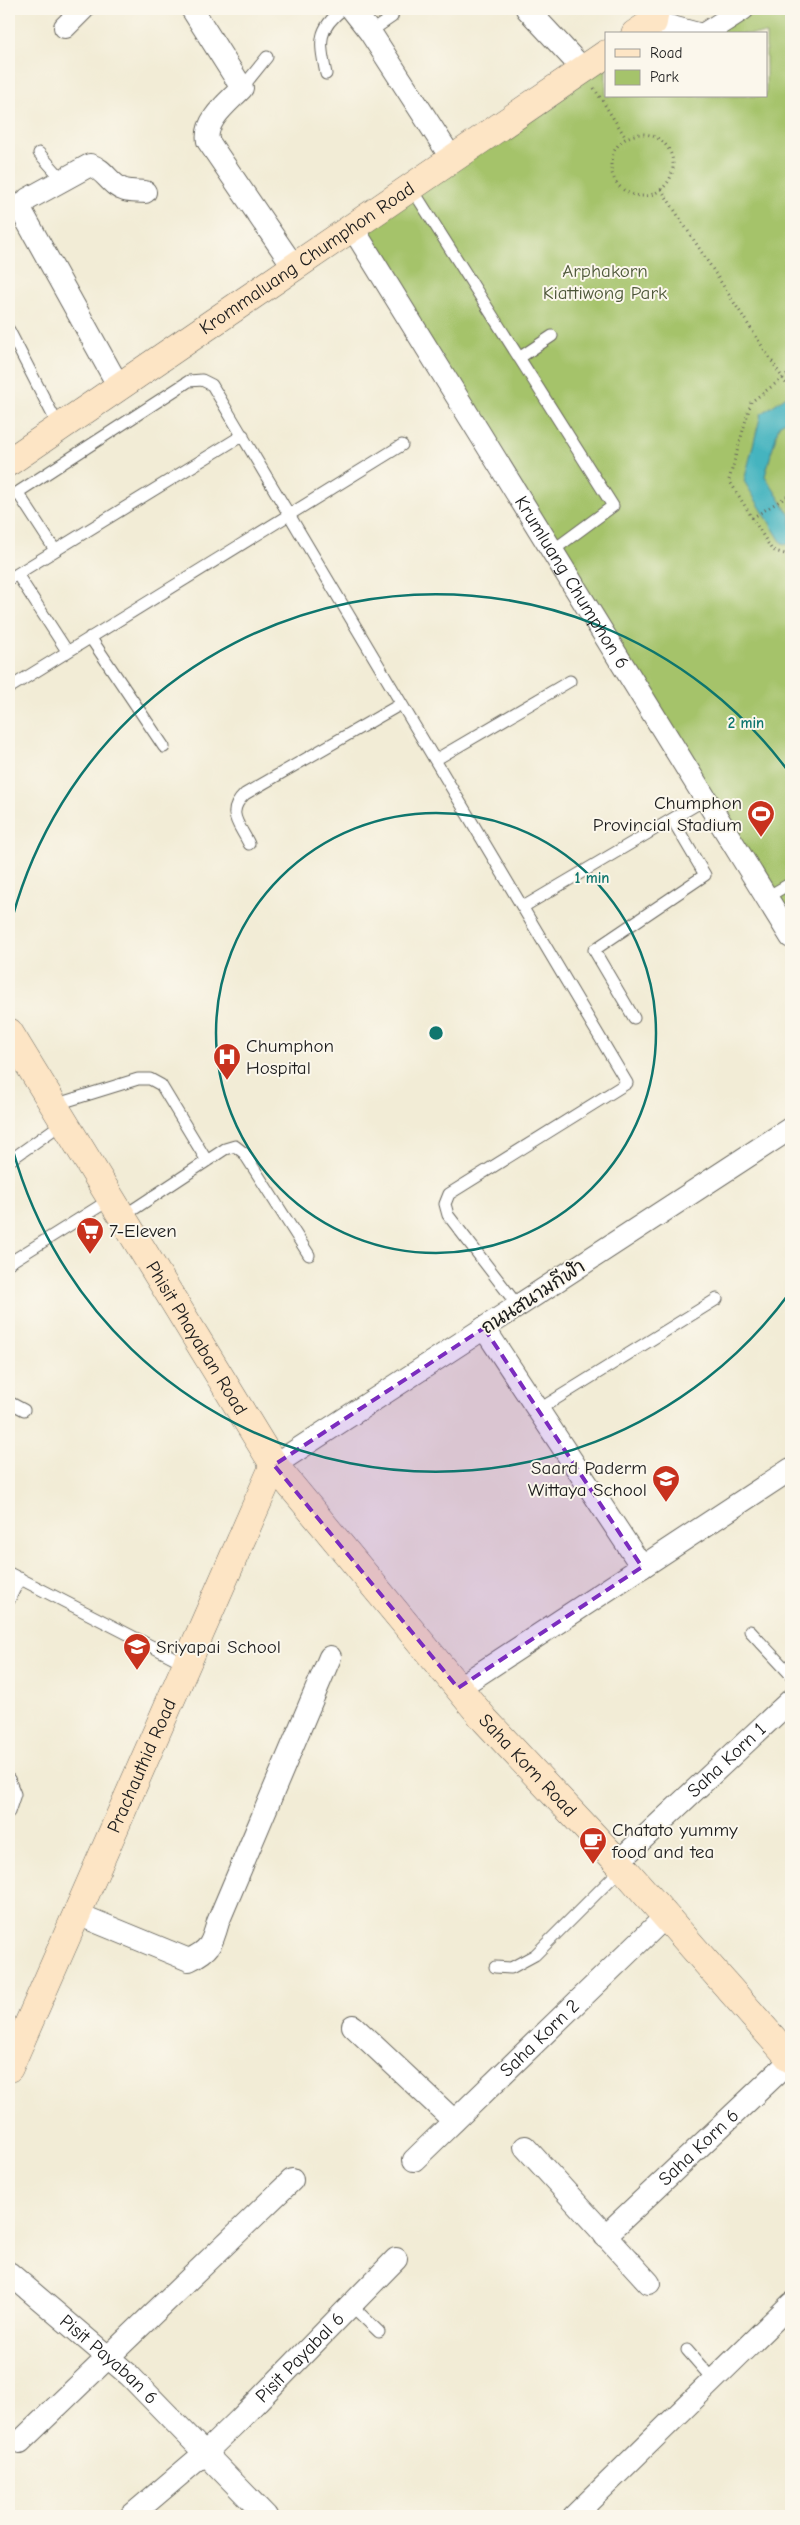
<svg xmlns="http://www.w3.org/2000/svg" width="800" height="2525" font-family="'Comic Neue','Playpen Sans Thai',sans-serif">
	<rect width="100%" height="100%" fill="#fbf7ec"/>
	<filter id="ink" filterUnits="userSpaceOnUse"><feTurbulence type="fractalNoise" baseFrequency=".02" numOctaves="2"/><feDisplacementMap in="SourceGraphic" scale="10" xChannelSelector="R" yChannelSelector="G"/><feConvolveMatrix kernelMatrix="1 2 1 2 8 2 1 2 1" color-interpolation-filters="sRGB"/></filter>
	<filter id="wash" filterUnits="userSpaceOnUse"><feTurbulence type="fractalNoise" baseFrequency=".0096" numOctaves="4" result="noise"/><feDisplacementMap in="SourceGraphic" scale="20" xChannelSelector="R" yChannelSelector="G"/><feGaussianBlur stdDeviation="1.12" result="paint"/><feColorMatrix in="noise" values="0 0 0 0 0 0 0 0 0 0 0 0 0 0 0 0 0 1.4 0 .05"/><feComposite in="paint" operator="in"/></filter>
	<g filter="url(#wash)">
		<rect width="100%" height="100%" fill="#f2ecd6"/>
		<path fill="#a5c36b" stroke="#607044" d="M744 9H791V932L352 227 606 54V96H766V34H704Z"/>
		<path fill="#45b4bf" stroke="#30686e" d="M791 393V417L779 425 765 476 791 517V545L782 543 744 481 761 414Z"/>
	</g>
	<g filter="url(#ink)">
		<g fill="none" stroke-linecap="round" stroke-linejoin="round">
			<defs>
				<path id="lane" d="M370 32 392 17 394 9
					M326 74C320 43 316 30 343 9
					M242 88 267 57
					M39 153 62 179
					M411 187 613 506 552 551
					M9 330 59 427
					M519 358 552 336
					M18 493 55 550
					M9 498 189 381 202 380 212 385 627 1083 449 1194 445 1204 448 1215 518 1306
					M17 574 67 651
					M9 579 243 435
					M90 637 164 747
					M9 688 402 445
					M435 760 570 681
					M249 844C239 823 225 813 245 794L401 704
					M767 897 791 883
					M523 907 706 799
					M634 1018 594 950 705 875 672 819
					M54 1105 138 1079H150L161 1085 207 1161
					M9 1161 64 1122
					M122 1217 225 1149 235 1146 244 1153 309 1255
					M9 1263 111 1199
					M9 1402 24 1410
					M538 1410 717 1299
					M9 1573 186 1664
					M9 1600 20 1578
					M750 1631 791 1675
					M9 1779 15 1794 9 1812
					M495 1967 511 1968 535 1955 623 1867
					M351 2305 379 2332
					M687 2350 714 2381"/>
				<g id="street">
					<path d="M192 9 242 88C229 102 204 120 208 141L294 267"/>
					<path d="M352 9 370 32 452 159"/>
					<path d="M527 9 583 69"/>
					<path d="M653 22 698 34"/>
					<path d="M65 27 83 9"/>
					<path d="M704 34 743 9"/>
					<path id="s1" d="M352 227 791 937"/>
					<path d="M119 387 22 212 23 204 28 199 90 165C105 169 110 186 125 190 131 192 139 191 145 192"/>
					<path d="M484 1328 642 1567"/>
					<path d="M274 1465 791 1128"/>
					<path d="M458 1688 791 1469"/>
					<path id="s2" d="M618 1862 791 1700"/>
					<path d="M75 1913 189 1960C210 1950 212 1944 218 1922L330 1657"/>
					<path d="M353 2026 454 2121"/>
					<path d="M525 2147 649 2283"/>
					<path id="s3" d="M414 2160 665 1917"/>
					<path id="s4" d="M605 2236 791 2060"/>
					<path id="s5" d="M9 2273 129 2375 266 2516"/>
					<path d="M20 2442 292 2180"/>
					<path id="s6" d="M131 2516 204 2454 240 2419 396 2259"/>
					<path d="M574 2516 791 2304"/>
				</g>
				<g id="secondary">
					<path d="M635 34 653 22 655 9"/>
					<path id="s7" d="M9 462 606 54"/>
					<path id="s8" d="M9 1032 274 1465 485 1720 618 1862 791 2059"/>
					<path id="s9" d="M9 2068 274 1465"/>
				</g>
			</defs>
			<use href="#lane" stroke="#67655d" stroke-width="13"/>
			<use href="#street" stroke="#67655d" stroke-width="24"/>
			<use href="#secondary" stroke="#67655d" stroke-width="29"/>
			<path stroke="#67655d" stroke-width="3" stroke-dasharray="1 4" stroke-linecap="butt" d="M594 88 626 138
				M611 165a31 31 0 1 1 62 0a31 31 0 1 1-62 0Z
				M661 189 791 391
				M791 372 751 402 729 480 772 550 791 556
				M752 518 791 494"/>
			<use href="#lane" stroke="#fff" stroke-width="11"/>
			<use href="#street" stroke="#fff" stroke-width="22"/>
			<use href="#secondary" stroke="#fde5c5" stroke-width="28"/>
		</g>
	</g>
	<path fill="#7b2cbf" fill-opacity="0.2" stroke="#7b2cbf" stroke-width="4" stroke-dasharray="10 6" stroke-linejoin="round" d="M484 1328 642 1567 458 1688 274 1465Z"/>
	<g fill="none" stroke="#0f766e" stroke-width="2.5">
		<circle cx="436" cy="1033" r="220"/>
		<path d="M791 1291A439 439 0 0 1 9 1135M9 931A439 439 0 0 1 791 775"/>
	</g>
	<defs>
		<symbol id="stadium-pin" viewBox="-11 -11 22 30"><path d="M0 17L-7.5 6A9.5 9.5 0 1 1 7.5 6Z" fill="#c8321e" stroke="#fbf7ec"/><path d="M0-5a6.5 5 0 1 0 0 10a6.5 5 0 1 0 0-10ZM-3.5-1.8h7v3.6h-7Z" fill="#fff"/></symbol>
		<symbol id="hospital-pin" viewBox="-11 -11 22 30"><path d="M0 17L-7.5 6A9.5 9.5 0 1 1 7.5 6Z" fill="#c8321e" stroke="#fbf7ec"/><path d="M-5-5h3v3.5h4V-5h3V5h-3V1.5h-4V5h-3Z" fill="#fff"/></symbol>
		<symbol id="supermarket-pin" viewBox="-11 -11 22 30"><path d="M0 17L-7.5 6A9.5 9.5 0 1 1 7.5 6Z" fill="#c8321e" stroke="#fbf7ec"/><path d="M-6-5.5h2.5l.6 2H6L4.5 2H-2.5L-4.4-4H-6ZM-1.5 3.2a1.3 1.3 0 1 0 .1 0ZM3 3.2a1.3 1.3 0 1 0 .1 0Z" fill="#fff"/></symbol>
		<symbol id="school-pin" viewBox="-11 -11 22 30"><path d="M0 17L-7.5 6A9.5 9.5 0 1 1 7.5 6Z" fill="#c8321e" stroke="#fbf7ec"/><path d="M0-5L7-2L0 1L-7-2ZM-4 1L0 2.5L4 1V4Q0 6-4 4Z" fill="#fff"/></symbol>
		<symbol id="cafe-pin" viewBox="-11 -11 22 30"><path d="M0 17L-7.5 6A9.5 9.5 0 1 1 7.5 6Z" fill="#c8321e" stroke="#fbf7ec"/><path d="M-5.5-4.5H6V0H3Q3 3.5 0 3.5H-2.5Q-5.5 3.5-5.5 0ZM3-3.2v2h1.7v-2ZM-6 4.5H4V6H-6Z" fill="#fff"/></symbol>
	</defs>
	<g fill-rule="evenodd">
		<use href="#stadium-pin" x="745" y="798" width="32" height="43"/>
		<use href="#hospital-pin" x="211" y="1041" width="32" height="43"/>
		<use href="#supermarket-pin" x="74" y="1215" width="32" height="43"/>
		<use href="#school-pin" x="650" y="1463" width="32" height="43"/>
		<use href="#school-pin" x="121" y="1631" width="32" height="43"/>
		<use href="#cafe-pin" x="577" y="1825" width="32" height="43"/>
	</g>
	<g text-anchor="middle" dominant-baseline="central" stroke-width="4" stroke-linejoin="round" paint-order="stroke">
		<g font-size="19" fill="#1c1c1c" stroke="#fbf7ec">
			<text stroke="none"><textPath href="#s7" startOffset="361">Krommaluang Chumphon Road</textPath></text>
			<text stroke="none"><textPath href="#s1" startOffset="418">Krumluang Chumphon 6</textPath></text>
			<text transform="translate(533 1297) rotate(-33)">ถนนสนามกีฬา</text>
			<text stroke="none"><textPath href="#s8" startOffset="359">Phisit Phayaban Road</textPath></text>
			<text stroke="none"><textPath href="#s2" startOffset="149">Saha Korn 1</textPath></text>
			<text stroke="none"><textPath href="#s9" startOffset="330">Prachauthid Road</textPath></text>
			<text stroke="none"><textPath href="#s8" startOffset="901">Saha Korn Road</textPath></text>
			<text stroke="none"><textPath href="#s3" startOffset="175">Saha Korn 2</textPath></text>
			<text stroke="none"><textPath href="#s4" startOffset="129">Saha Korn 6</textPath></text>
			<text stroke="none"><textPath href="#s6" startOffset="232">Pisit Payabal 6</textPath></text>
			<text stroke="none"><textPath href="#s5" startOffset="132">Pisit Payaban 6</textPath></text>
		</g>
		<g font-size="19" fill="#4c5638" stroke="#fbf7ec">
			<text x="605" y="271">Arphakorn<tspan x="605" dy="22">Kiattiwong Park</tspan></text>
		</g>
		<g font-size="19" fill="#1c1c1c" stroke="#fbf7ec" text-anchor="start">
			<text x="742" y="803" text-anchor="end">Chumphon<tspan x="742" dy="22">Provincial Stadium</tspan></text>
			<text x="246" y="1046">Chumphon<tspan x="246" dy="22">Hospital</tspan></text>
			<text x="109" y="1231">7-Eleven</text>
			<text x="647" y="1468" text-anchor="end">Saard Paderm<tspan x="647" dy="22">Wittaya School</tspan></text>
			<text x="156" y="1647">Sriyapai School</text>
			<text x="612" y="1830">Chatato yummy<tspan x="612" dy="22">food and tea</tspan></text>
		</g>
	</g>
	<circle cx="436" cy="1033" r="8" fill="#0f766e" stroke="#fbf7ec" stroke-width="2.5"/>
	<g font-size="15" text-anchor="middle" font-weight="bold" fill="#0f766e" stroke="#fbf7ec" stroke-width="4" stroke-linejoin="round" paint-order="stroke">
		<text x="746" y="728">2 min</text>
		<text x="592" y="883">1 min</text>
	</g>
	<rect width="800" height="2525" fill="none" stroke="#fbf7ec" stroke-width="30"/>
	<rect x="605" y="32" width="162" height="65" fill="#fbf7ec" stroke="#a29f99"/>
	<rect x="615" y="49" width="25" height="8" fill="#fde5c5" stroke="#a29f99"/>
	<text x="650" y="58" font-size="15" fill="#1c1c1c">Road</text>
	<rect x="615" y="70" width="25" height="15" fill="#a5c36b" stroke="#a29f99"/>
	<text x="650" y="82" font-size="15" fill="#1c1c1c">Park</text>
</svg>
